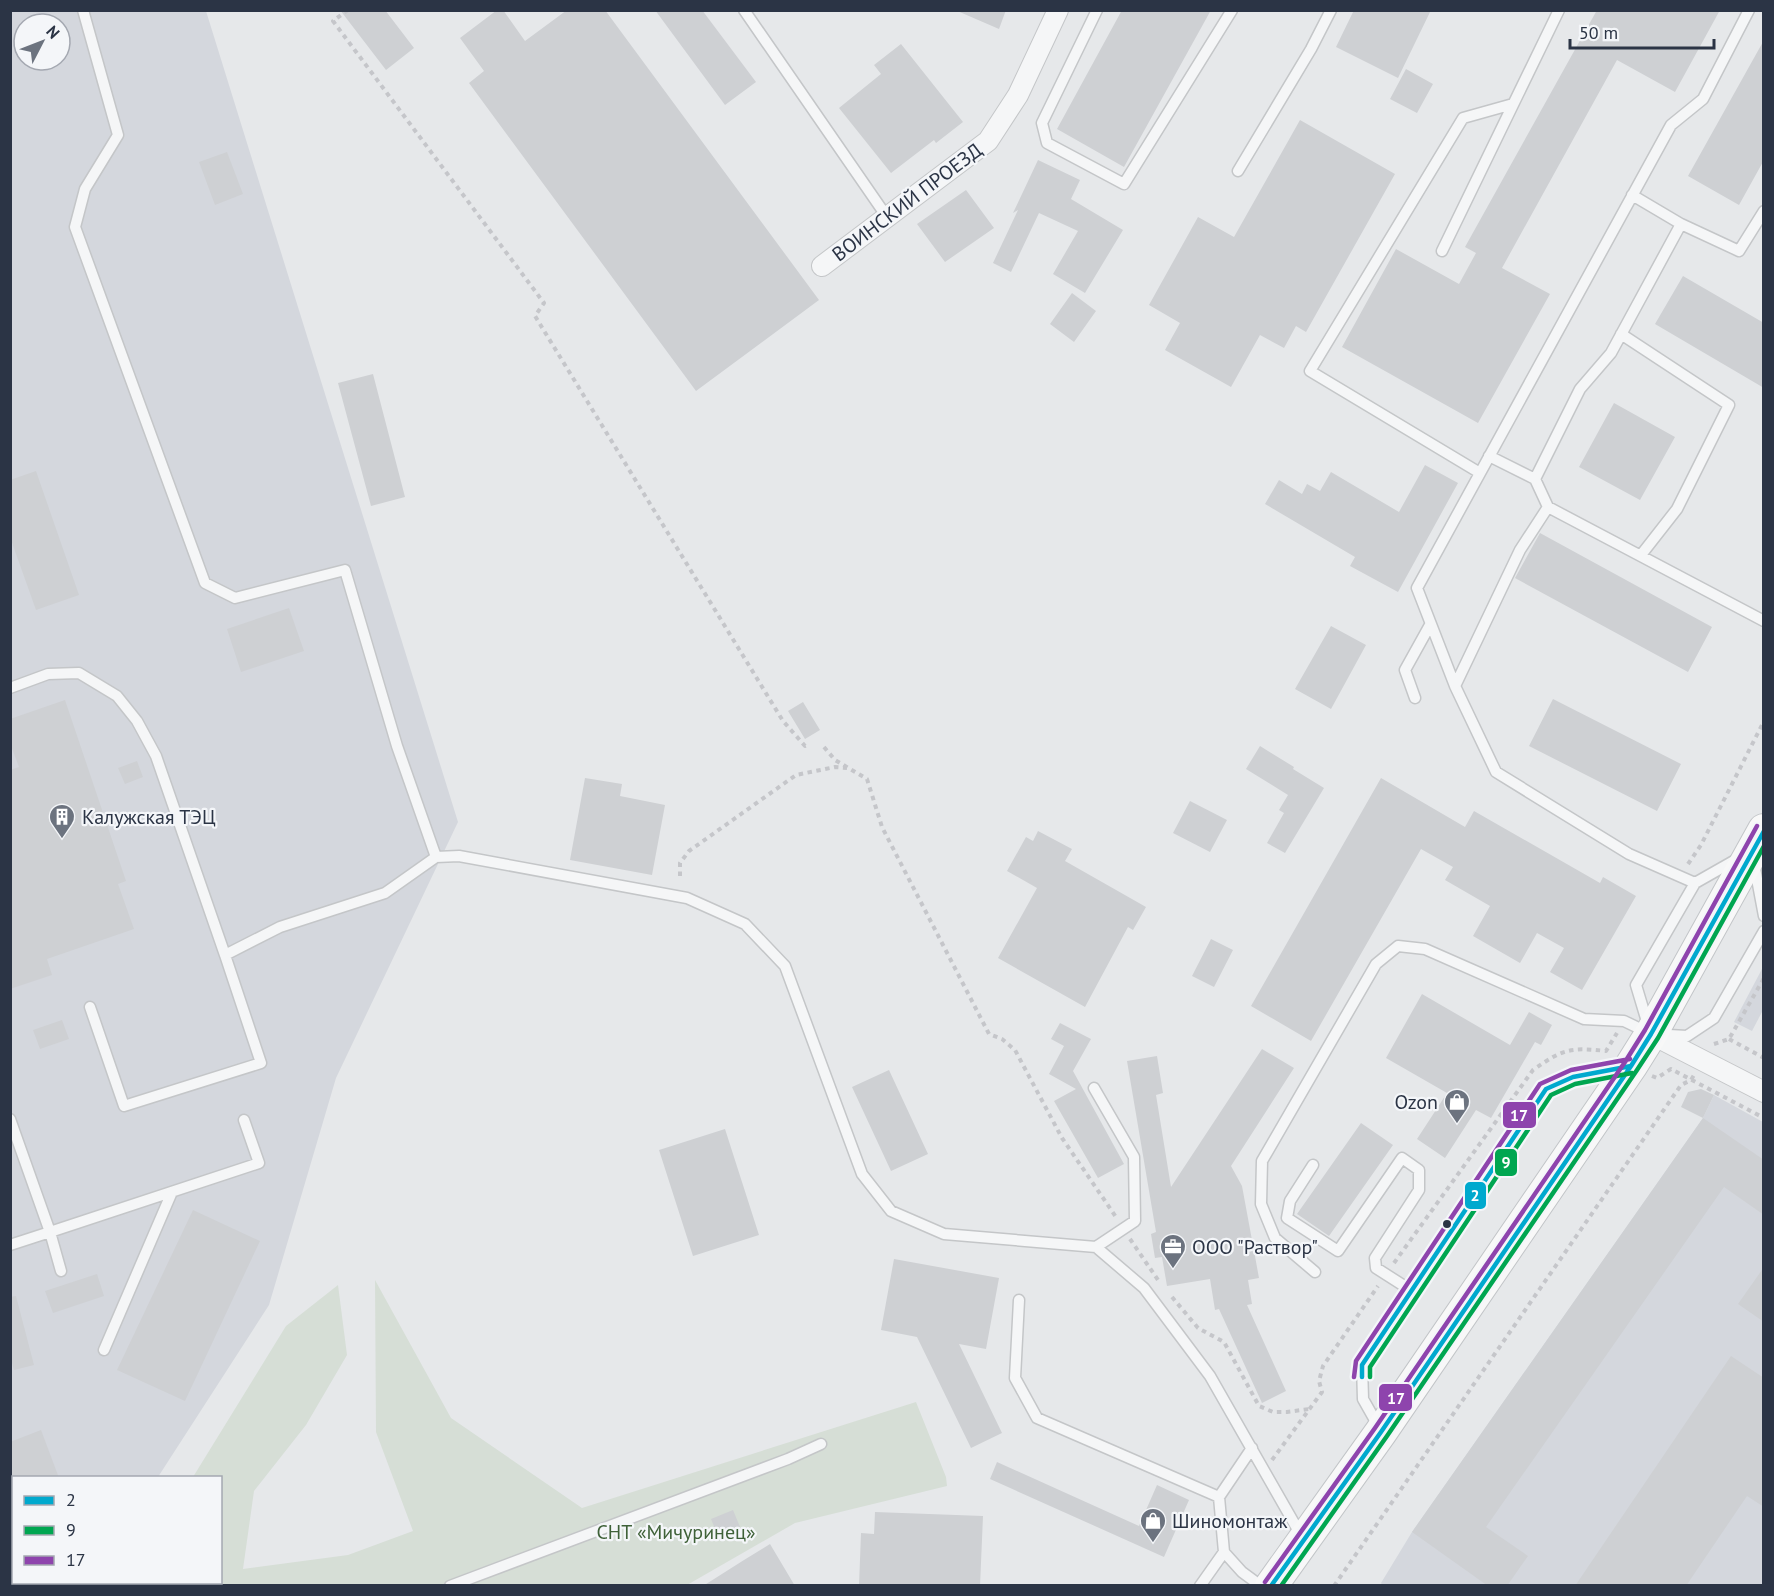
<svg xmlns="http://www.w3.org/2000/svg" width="1774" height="1596" font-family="'PT Sans',sans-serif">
	<rect width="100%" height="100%" fill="#e6e8ea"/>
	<path fill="#d4d7dd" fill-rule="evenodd" d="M11 11H206L458 822 336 1078 269 1305 158 1477 14 1478V1582L91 1583 89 1586H11ZM24 24H60V60H24Z
		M1763 967V1010L1752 1031 1734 1022Z
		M1714 1095 1763 1122V1585L1383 1586 1381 1583 1412 1532 1703 1118Z"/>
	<path fill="#d6ded6" d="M375 1280 451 1418 582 1508 916 1402 946 1477 947 1486 795 1523 687 1585 121 1586 123 1582H220V1478L193 1477 286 1326 338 1285 347 1355 306 1425 254 1491 243 1569 348 1555 413 1531 376 1432Z"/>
	<path fill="#ced0d3" d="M340 10H385L414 48 386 70Z
		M497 10H503L525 41 567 10H605L819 300 696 391 469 83 484 71 460 38Z
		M655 10H702L756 82 725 105Z
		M955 10H1006L999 29Z
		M1122 10H1211L1124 167 1057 129Z
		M1354 10H1431L1398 78 1336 47Z
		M1597 10H1720L1675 92 1617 60 1502 268 1550 294 1478 423 1342 347 1396 249 1459 284 1476 253 1465 247Z
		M1764 40V160L1739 205 1688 176Z
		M901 44 963 122 936 143 934 140 891 173 839 108 881 74 874 65Z
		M1406 69 1433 84 1417 113 1390 99Z
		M1300 120 1395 174 1306 332 1296 326 1284 348 1260 335 1231 387 1165 350 1180 323 1149 305 1198 217 1234 237Z
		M227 152 243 194 215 205 199 162Z
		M1038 160 1080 180 1071 199 1123 230 1085 293 1053 274 1078 231 1039 213 1011 272 993 263 1018 210 1013 213Z
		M966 190 994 228 945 262 917 224Z
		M1683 276 1764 323V388L1655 324Z
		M1072 293 1096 311 1074 342 1050 324Z
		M373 374 405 497 371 506 338 383Z
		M1614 403 1675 437 1640 500 1579 467Z
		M1425 465 1458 483 1398 592 1350 566 1355 557 1265 504 1279 480 1302 494 1307 484 1320 491 1331 472 1399 512Z
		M36 471 79 595 36 610 10 537V480Z
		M1540 533 1712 627 1688 672 1515 578Z
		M289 608 304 651 241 672 227 629Z
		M1331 626 1366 645 1331 709 1295 689Z
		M1553 699 1681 764 1657 811 1529 746Z
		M65 700 126 881 118 884 134 929 47 959 52 975 10 989V770L19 767 10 743V719Z
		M803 702 820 730 805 739 788 711Z
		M1260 746 1294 767 1293 769 1324 788 1285 853 1267 843 1284 813 1279 810 1288 795 1246 769Z
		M137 761 143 777 125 784 118 768Z
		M585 778 622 784 620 796 665 805 652 875 570 860Z
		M1381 778 1465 827 1474 811 1600 883 1603 877 1636 896 1582 990 1550 972 1564 948 1537 933 1520 963 1473 936 1490 906 1445 880 1453 867 1421 849 1311 1041 1251 1006Z
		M1190 801 1227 820 1210 852 1173 833Z
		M1038 831 1072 849 1065 861 1146 907 1133 930 1128 927 1085 1007 998 958 1037 888 1007 871 1026 837 1033 841Z
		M1211 939 1233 950 1214 987 1192 976Z
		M1422 994 1510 1045 1529 1012 1552 1025 1541 1045 1535 1042 1491 1118 1476 1110 1445 1158 1417 1139 1447 1093 1386 1058Z
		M62 1020 69 1039 40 1049 33 1030Z
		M1060 1023 1091 1039 1073 1071 1124 1164 1098 1178 1054 1101 1076 1089 1049 1074 1064 1046 1051 1039Z
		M1262 1049 1294 1068 1231 1166 1242 1186 1259 1278 1248 1280 1252 1304 1247 1305 1286 1391 1262 1403 1219 1309 1215 1310 1210 1279 1167 1286 1162 1257 1155 1258 1151 1234 1156 1232 1127 1061 1157 1056 1163 1093 1156 1095 1171 1187Z
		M889 1070 928 1154 891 1171 852 1087Z
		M1701 1089 1714 1095 1703 1118 1681 1107 1688 1092Z
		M1703 1118 1764 1160V1215L1724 1187 1486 1527 1528 1556 1507 1586H1488L1412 1532Z
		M1361 1123 1393 1145 1329 1236 1297 1214Z
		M725 1129 759 1235 693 1256 659 1150Z
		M193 1210 260 1241 185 1401 117 1370Z
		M894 1259 999 1278 986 1349 959 1344 1002 1433 971 1448 917 1337 881 1330Z
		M1764 1267V1322L1738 1304Z
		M97 1274 104 1296 53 1313 45 1291Z
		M16 1296 34 1365 14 1370 10 1356V1297Z
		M1731 1356 1764 1378V1507L1747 1496 1686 1586H1575Z
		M41 1430 59 1478H10V1442Z
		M997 1462 1139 1526 1157 1485 1189 1500 1164 1557 990 1479Z
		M733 1510 740 1527 718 1536 711 1519Z
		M875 1512 983 1516 980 1586H859L861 1533 874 1534Z
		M770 1544 795 1586H703L744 1560Z"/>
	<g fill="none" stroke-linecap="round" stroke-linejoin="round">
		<defs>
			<path id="service" d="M83 10 118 135 85 189 75 227 205 583 235 598 345 570 397 746 436 857
				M744 10 887 217
				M1097 10 1042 123 1047 143 1124 184 1232 10
				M1238 171 1311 49 1331 10
				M1681 224 1739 251 1764 211
				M1442 251 1559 10
				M1621 334 1729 405 1677 509 1641 555
				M1489 456 1535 479 1548 507 1764 621
				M1480 473 1310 371 1463 118 1513 104
				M1535 479 1580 389 1611 353 1681 224 1632 195
				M1455 686 1520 550 1548 507
				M10 688 48 674 79 673 117 696 137 721 156 756 225 955
				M1415 698 1405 670 1430 625
				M1754 863 1764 916
				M1695 883 1629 854 1496 772 1455 686 1417 588 1671 125 1703 99 1749 10
				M90 1007 124 1106 261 1063 225 955 280 927 385 893 436 857 459 856 687 898 745 924 785 966 862 1174 891 1211 944 1234 1096 1247 1144 1288 1210 1376 1302 1537
				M1648 1025 1636 985 1695 883 1739 858
				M1094 1088 1134 1157 1135 1221 1096 1247
				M10 1119 50 1232 259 1163 244 1120
				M1313 1165 1290 1201 1287 1218 1338 1251 1402 1158 1419 1170V1190L1375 1258 1376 1268 1412 1291
				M10 1245 50 1232 61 1271
				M1315 1272 1275 1238 1261 1204 1262 1161 1376 964 1398 946 1425 949 1584 1019 1624 1021 1651 1034 1687 1036 1714 1018 1764 931
				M1019 1300 1015 1378 1037 1418 1219 1497
				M104 1350 172 1192
				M1380 1429 1363 1399 1362 1365 1546 1089 1573 1077 1622 1067
				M1252 1448 1219 1497 1224 1552 1242 1572 1261 1586
				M450 1586 788 1459 821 1444
				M1200 1586 1224 1552"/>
			<path id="minor" d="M822 266 988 141 1018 95 1058 10
				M1651 1034 1764 1092"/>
			<path id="primary" d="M1271 1586 1381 1432 1631 1066 1651 1034 1764 830"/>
		</defs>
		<use href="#service" stroke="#c4c6c8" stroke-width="13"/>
		<use href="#minor" stroke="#c4c6c8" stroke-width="22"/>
		<use href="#primary" stroke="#c2c5c8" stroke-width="34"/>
		<path stroke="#c5c6ca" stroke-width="4" stroke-dasharray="4.5 4.5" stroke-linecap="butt" d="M348 10 333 21 544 303 535 316 783 721 805 746 809 744
			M824 747 835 760 867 779 882 827 989 1034 1002 1039 1015 1050 1062 1138 1116 1217
			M1688 864 1701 845 1764 721
			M680 876V863L689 851 796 775 835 767 847 768
			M1729 1039 1764 1058
			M1714 1044 1729 1039 1764 978
			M1652 1076 1657 1078 1671 1069 1764 1118
			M1130 1239 1158 1280
			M1394 1263 1533 1070C1563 1049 1570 1047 1606 1051L1617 1033
			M1172 1297 1198 1328 1224 1342 1259 1406 1273 1412H1287L1309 1409
			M1272 1460 1322 1392 1319 1381 1323 1366 1378 1286
			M1334 1586 1681 1085 1691 1080 1694 1075"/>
		<use href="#service" stroke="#f5f6f7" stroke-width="10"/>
		<use href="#minor" stroke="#f5f6f7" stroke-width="20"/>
		<use href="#primary" stroke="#f8f8f8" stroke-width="32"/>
		<defs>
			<path id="bus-1" d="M1362 1377V1365L1546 1089 1573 1077 1631 1066
				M1271 1586 1381 1432 1631 1066 1651 1034 1764 831"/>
			<path id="bus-2" d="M1370 1377V1367L1551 1095 1575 1084 1632 1073
				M1281 1586 1387 1436 1637 1070 1658 1038 1764 846"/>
			<path id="bus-3" d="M1354 1377 1356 1361 1540 1084 1571 1070 1630 1059
				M1265 1582 1375 1428 1625 1062 1645 1030 1757 826"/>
		</defs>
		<use href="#bus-1" stroke="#f4f6f9" stroke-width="9"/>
		<use href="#bus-2" stroke="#f4f6f9" stroke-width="9"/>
		<use href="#bus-3" stroke="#f4f6f9" stroke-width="9"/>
		<use href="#bus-1" stroke="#00a9ce" stroke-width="4.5"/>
		<use href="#bus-2" stroke="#00a651" stroke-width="4.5"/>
		<use href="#bus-3" stroke="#8e44ad" stroke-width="4.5"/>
	</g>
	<defs>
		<symbol id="building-pin" viewBox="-11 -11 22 30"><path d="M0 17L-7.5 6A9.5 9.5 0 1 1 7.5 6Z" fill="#6c737f" stroke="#f4f6f9"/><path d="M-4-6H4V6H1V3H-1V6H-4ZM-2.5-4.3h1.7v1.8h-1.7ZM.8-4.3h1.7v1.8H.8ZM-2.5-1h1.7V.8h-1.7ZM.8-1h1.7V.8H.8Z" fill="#fff"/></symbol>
		<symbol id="shop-pin" viewBox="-11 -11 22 30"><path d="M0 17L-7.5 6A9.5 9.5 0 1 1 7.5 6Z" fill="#6c737f" stroke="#f4f6f9"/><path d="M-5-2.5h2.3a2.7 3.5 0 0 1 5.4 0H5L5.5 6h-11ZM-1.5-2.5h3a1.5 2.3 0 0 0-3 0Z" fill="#fff"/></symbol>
		<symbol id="office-pin" viewBox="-11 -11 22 30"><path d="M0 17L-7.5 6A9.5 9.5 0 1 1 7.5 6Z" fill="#6c737f" stroke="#f4f6f9"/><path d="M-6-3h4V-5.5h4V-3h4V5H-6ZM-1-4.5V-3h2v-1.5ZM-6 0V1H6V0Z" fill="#fff"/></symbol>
	</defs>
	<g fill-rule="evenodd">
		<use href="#building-pin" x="47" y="802" width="30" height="40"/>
		<use href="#shop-pin" x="1442" y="1087" width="30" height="40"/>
		<use href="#office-pin" x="1158" y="1232" width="30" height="40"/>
		<use href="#shop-pin" x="1138" y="1506" width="30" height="40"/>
	</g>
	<circle fill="#2b3445" stroke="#f4f6f9" stroke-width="2" cx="1447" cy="1224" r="5"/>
	<g text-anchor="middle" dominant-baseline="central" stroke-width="4.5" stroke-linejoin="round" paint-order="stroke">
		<g font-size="20" fill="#2b3445" stroke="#f4f6f9">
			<text transform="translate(907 202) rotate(-37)">ВОИНСКИЙ ПРОЕЗД</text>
		</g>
		<g font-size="20" fill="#2b3445" stroke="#f4f6f9" text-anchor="start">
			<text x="82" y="817">Калужская ТЭЦ</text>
			<text x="1438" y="1102" text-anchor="end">Ozon</text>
			<text x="1192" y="1247">ООО "Раствор"</text>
			<text x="1172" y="1521">Шиномонтаж</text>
		</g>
		<g font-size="20" fill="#3f6138" stroke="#f4f6f9">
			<text x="676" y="1532">СНТ «Мичуринец»</text>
		</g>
	</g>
	<g stroke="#f4f6f9" stroke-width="2">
		<rect x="1502" y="1101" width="35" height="28" rx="6" fill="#8e44ad"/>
		<rect x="1494" y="1148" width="24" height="29" rx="6" fill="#00a651"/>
		<rect x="1464" y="1181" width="23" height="29" rx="6" fill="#00a9ce"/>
		<rect x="1378" y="1383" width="35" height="29" rx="6" fill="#8e44ad"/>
	</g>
	<g font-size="16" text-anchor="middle" font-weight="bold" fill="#fff">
		<text x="1519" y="1121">17</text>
		<text x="1506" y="1168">9</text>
		<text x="1475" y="1201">2</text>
		<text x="1396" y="1404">17</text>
	</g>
	<rect width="1774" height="1596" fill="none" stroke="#2b3445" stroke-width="24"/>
	<rect x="12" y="1476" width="210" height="108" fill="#f4f6f9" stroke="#a4a8b1" stroke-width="1.5"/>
	<rect x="24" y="1496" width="30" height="9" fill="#00a9ce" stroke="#a4a8b1" stroke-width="1.5"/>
	<text x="66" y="1506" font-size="18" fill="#2b3445">2</text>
	<rect x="24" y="1526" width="30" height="9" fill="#00a651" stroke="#a4a8b1" stroke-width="1.5"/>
	<text x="66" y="1536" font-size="18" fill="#2b3445">9</text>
	<rect x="24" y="1556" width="30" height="9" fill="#8e44ad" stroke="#a4a8b1" stroke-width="1.5"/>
	<text x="66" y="1566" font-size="18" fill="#2b3445">17</text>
	<g transform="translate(42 42) rotate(48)"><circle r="28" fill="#f4f6f9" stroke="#a4a8b1" stroke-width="1.5"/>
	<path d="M0-4.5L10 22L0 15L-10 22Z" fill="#6c737f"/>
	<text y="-9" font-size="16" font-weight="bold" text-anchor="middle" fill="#2b3445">N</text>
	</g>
	<path d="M1570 39v9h144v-9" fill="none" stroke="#2b3445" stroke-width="3"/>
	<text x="1579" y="39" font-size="18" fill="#2b3445" stroke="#f4f6f9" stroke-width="4.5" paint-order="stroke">50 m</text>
</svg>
